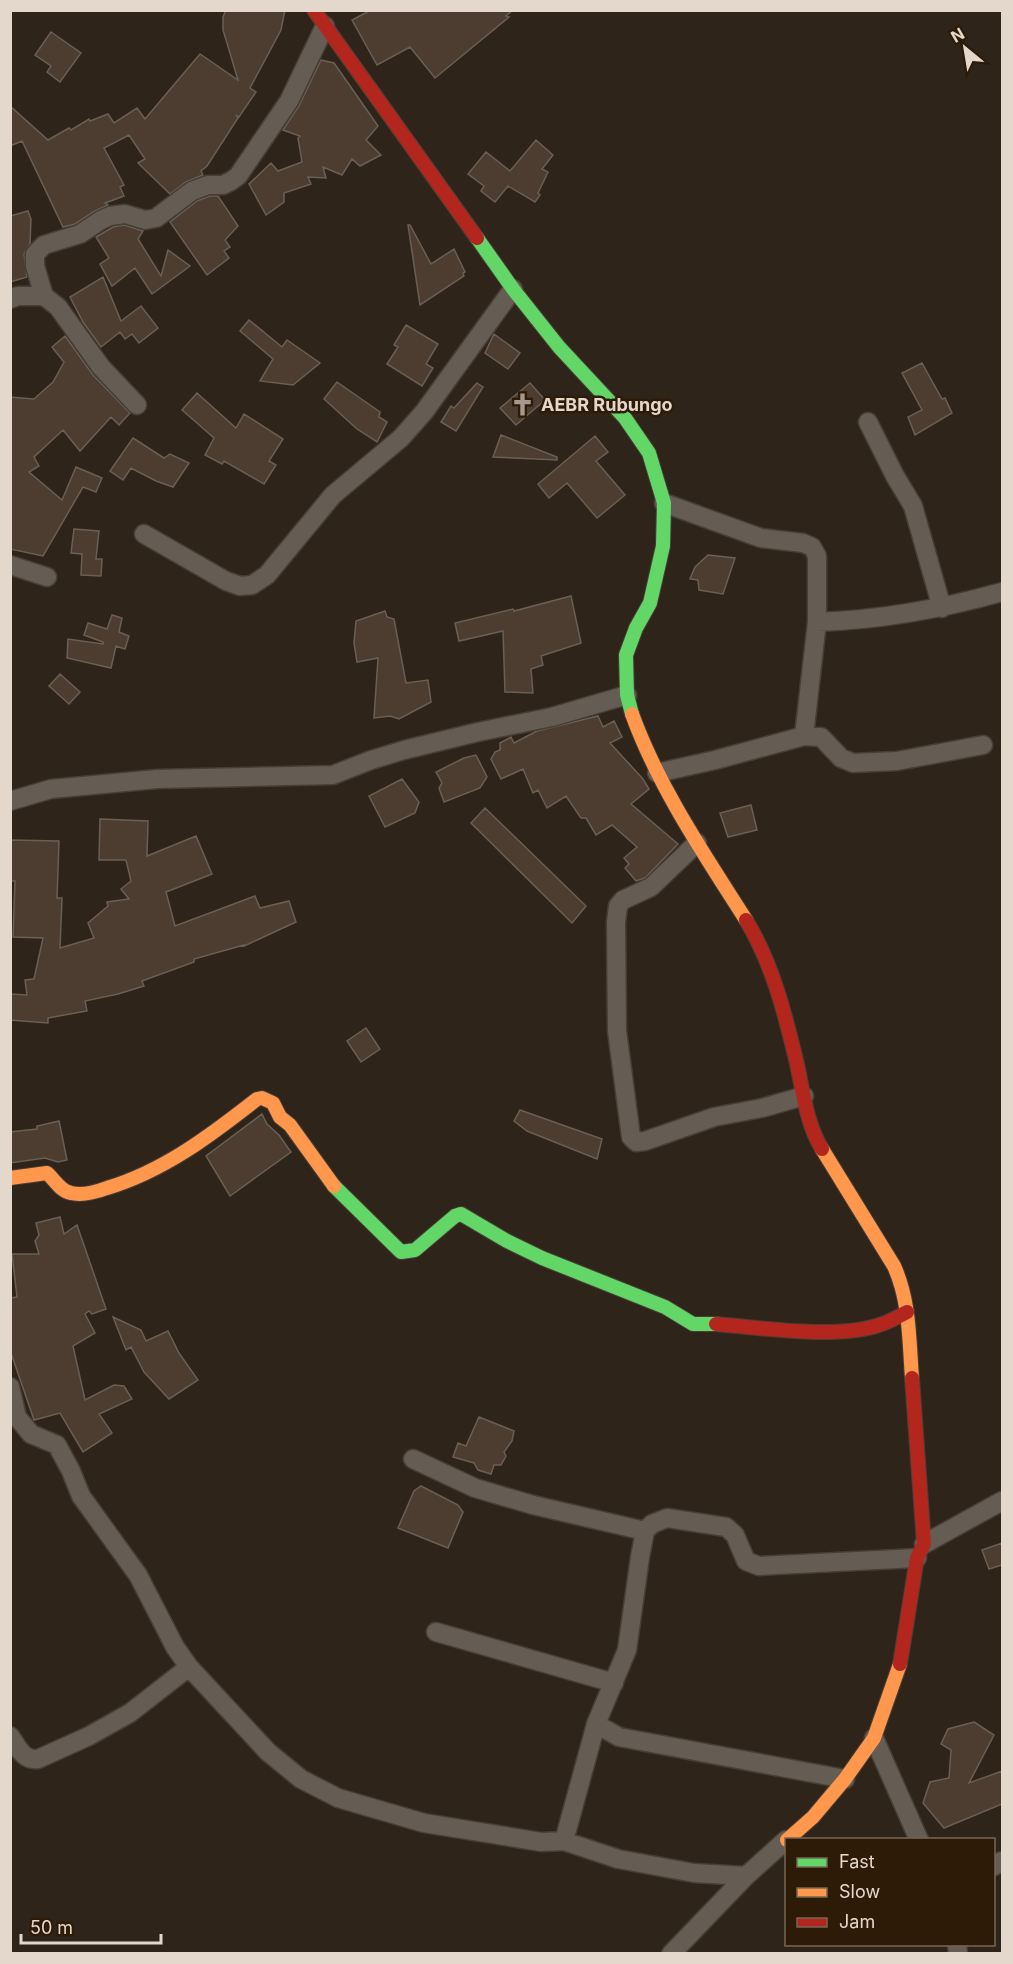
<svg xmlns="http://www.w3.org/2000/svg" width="1013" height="1964" font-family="Inter,sans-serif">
	<rect width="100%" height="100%" fill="#2f2419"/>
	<path fill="#4d3d30" stroke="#695f57" stroke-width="1.5" d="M226 10H285L281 30 250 88 256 92 239 117 236 115 238 118 207 166 201 171 203 175 186 182 170 194 138 163 145 159 129 135 104 148 124 185 120 187 124 196 105 203 108 205 95 211 75 224 63 227 22 141 10 146V106L48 140 69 128 71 130 89 119 90 121 108 114 114 123 137 108 145 119 200 54 238 80 223 30V17Z
		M371 10H513L506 16 509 17 435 78 410 47 377 65 352 20Z
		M51 32 81 53 60 82 47 72 51 66 35 55Z
		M321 60 334 63 378 126 366 140 381 155 360 166 352 159 342 175 323 167 326 178 308 177 311 184 284 193V202L266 215 249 184 271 163 278 171 302 162 298 138 300 136 283 130 299 106Z
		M536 140 553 155 542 169 548 172 538 193 540 195 535 202 508 186 495 202 481 191 484 186 468 174 486 152 510 171Z
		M210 196H218L238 226 225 240 230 247 224 251 229 258 207 275 170 222 197 201Z
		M28 211 31 219 30 244 24 254 27 277 10 282V216Z
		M124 225 143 231 138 239 161 276 168 250 190 266 152 294 135 268 112 286 100 264 109 258 96 237 113 227Z
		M408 225H410L431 264 454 249 465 272 463 273 464 276 420 305Z
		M103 277 121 321 141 306 158 328 139 343 132 334 125 339 120 332 101 347 83 322 70 297Z
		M249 320 282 347 287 340 320 363 293 385 260 381 273 359 240 331Z
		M406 325 438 344 426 364 433 368 422 386 387 364 398 347 394 345Z
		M494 334 520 353 508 369 485 353Z
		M65 336 93 375 130 413 119 425 111 417 80 451 63 430 34 457 39 466 29 472 62 500 76 467 102 478 96 492 83 487 43 556 10 549V397L34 399 53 382 64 362 52 347Z
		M922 363 942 399 945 398 952 413 915 435 908 417 922 410 902 373Z
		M337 382 380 412 379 417 387 422 377 442 357 429 324 399Z
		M477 383 483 387 456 431 441 422 451 406 454 408Z
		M530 383 545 400 516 425 500 408Z
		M197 393 236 428 244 414 283 439 269 461 276 465 264 484 224 461 222 464 205 455 214 438 182 410Z
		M501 435 557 457V460L493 457Z
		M595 436 608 452 596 461 625 495 597 518 567 483 549 498 538 484Z
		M133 438 164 458 170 454 189 463 173 487 156 481 131 468 123 480 110 471Z
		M74 529 99 531 96 559H102L101 576 81 575 82 554 71 553Z
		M708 555 735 558 723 594 699 590 698 580 690 579 695 567Z
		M571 596 581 643 541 656 543 665 531 669 533 693 505 692 503 631 459 641 455 623 513 609 514 611Z
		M385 611 387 617 394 619 406 683 428 680 431 702 399 719 390 716 374 718 378 658 357 662 354 643 356 621Z
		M112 615 122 618 119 632 129 636 125 649 116 646 111 668 67 658 68 639 103 644V642L84 635 88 623 107 629Z
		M60 674 80 692 69 704 49 686Z
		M598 716 603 727 614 721 622 737 610 743 643 779 649 789 631 804 678 844 645 878 636 881 625 868 629 864 624 858 637 847 612 825 596 835 586 818H581L566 796 547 808 538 790 533 793 523 769 501 779 491 759 495 752 500 750V743L511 737 514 743 537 731Z
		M476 755 487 777 480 788 444 802 439 788 442 783 436 772 464 758Z
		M402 779 419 802 415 813 385 827 369 796Z
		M751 805 757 830 728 837 720 813Z
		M485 808 586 906 572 923 471 823Z
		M100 819 148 821 147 856 196 836 212 874 166 892 175 926 255 896 260 908 289 901 296 922 244 946V945L194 959V962L142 981 144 986 118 994 85 1001 87 1011 48 1018V1023L10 1020V994L27 995 25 980 34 979 43 938 13 937 15 881H10L11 840 59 841 57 898H62L60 948 94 938 88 923 108 906 107 902 129 899 121 889 131 881 126 860H99Z
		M366 1028 380 1049 361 1062 347 1041Z
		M520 1110 602 1139 597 1159 527 1131 514 1121Z
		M262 1114 267 1124 279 1135 291 1152 230 1196 206 1156Z
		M59 1121 67 1160 58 1162 45 1158 10 1163V1132L37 1129V1126Z
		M60 1217 64 1234 77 1225 106 1309 92 1314 89 1311 85 1314 95 1333 73 1346 85 1400 114 1385 124 1386 132 1399 99 1414 112 1433 83 1452 60 1413 34 1420 10 1350V1298L17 1297 12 1254H39L35 1241 39 1235 36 1223Z
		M113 1317 141 1330 146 1341 168 1331 179 1353 198 1380 169 1399 144 1372 131 1347 126 1350Z
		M479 1417 514 1431 512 1441 504 1452 506 1456 501 1465H494L491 1474 478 1470 474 1463 453 1457 458 1443 466 1446Z
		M421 1486 458 1505 463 1512 448 1548 398 1528 414 1491Z
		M1002 1543V1565L989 1569 982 1550Z
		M974 1722 994 1735 969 1783 1002 1771V1804L944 1828 923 1803 930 1782 949 1778 951 1750 941 1744 948 1729Z"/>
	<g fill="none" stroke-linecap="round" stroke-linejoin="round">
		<defs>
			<path id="street" d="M44 296 35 266V254L44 245 80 234 101 220 110 216 125 214 145 220 156 218 192 191 208 185H223L231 181 238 176 289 101 325 26
				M10 299 18 296H44L58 307 101 367 137 405
				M868 422 895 476 913 506 942 608
				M664 503 761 538 803 543 812 547 817 556V622L804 736
				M144 534 226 581 240 586 252 585 267 575 333 495 401 438 424 412 513 289
				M10 565 47 577
				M817 622C881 620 941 609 1002 592
				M657 773 715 760 804 736 821 737 841 758 853 763 897 761 983 745
				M10 801 51 789 157 779 333 775 371 760 404 750 478 732 552 717 627 695
				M697 843 651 887 623 900 618 906 616 922 617 1031 631 1137 636 1142 645 1141 714 1117 762 1108 804 1096
				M10 1387 17 1417 31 1434 57 1445 71 1471 81 1496 138 1575 175 1647 189 1667 268 1752 301 1779 338 1798 424 1823 541 1842 564 1841 618 1859 694 1873 746 1876
				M413 1459 475 1488 533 1505 645 1531
				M924 1544 1002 1501
				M436 1632 614 1683
				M10 1736C18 1747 23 1761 38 1759L89 1736 130 1713 189 1667
				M874 1738 919 1840
				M845 1779 619 1737 596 1724 627 1650 640 1557 645 1531 652 1524 667 1518 726 1527 735 1535 746 1561 759 1566 917 1558
				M564 1841 596 1724
				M994 1866 1002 1861
				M957 1944 958 1954
				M671 1954 746 1876 786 1840"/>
			<path id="fast" d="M477 238 513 289 559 347 625 418 649 453 664 503 663 546 650 603 636 628 626 655 627 695 632 714
				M334 1186 401 1252 415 1250 455 1216 461 1214 507 1241 542 1258 665 1307 693 1324H716"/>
			<path id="slow" d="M632 714C659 788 704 854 746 920
				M822 1149 894 1266C910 1301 909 1340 912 1378
				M10 1178 47 1173C55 1180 60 1191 71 1193 83 1196 96 1192 107 1188 164 1171 211 1135 257 1099L262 1098 273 1103 280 1117 290 1125 334 1186
				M787 1840 813 1817 845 1779 874 1738 900 1664"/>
			<path id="jam" d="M314 10 477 238
				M746 920C773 965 785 1014 797 1064 803 1092 807 1125 822 1149
				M716 1324C761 1328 840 1340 882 1324 891 1321 899 1316 907 1312
				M900 1664 917 1558 924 1544 912 1378"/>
		</defs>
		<use href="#street" stroke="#473e36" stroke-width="21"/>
		<use href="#fast" stroke="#473e36" stroke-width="16"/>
		<use href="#slow" stroke="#473e36" stroke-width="16"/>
		<use href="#jam" stroke="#473e36" stroke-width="16"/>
		<use href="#street" stroke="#655d54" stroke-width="18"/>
		<use href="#fast" stroke="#63d668" stroke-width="14"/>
		<use href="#slow" stroke="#ff974d" stroke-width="14"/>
		<use href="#jam" stroke="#b3261e" stroke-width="14"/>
	</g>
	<defs>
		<symbol id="church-bare" viewBox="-9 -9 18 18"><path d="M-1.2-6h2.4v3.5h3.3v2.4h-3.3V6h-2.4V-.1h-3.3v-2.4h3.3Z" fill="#a5998d" stroke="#2d1b08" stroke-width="2.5" paint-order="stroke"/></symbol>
	</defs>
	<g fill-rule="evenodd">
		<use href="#church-bare" x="506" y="388" width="33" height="33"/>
	</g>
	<g text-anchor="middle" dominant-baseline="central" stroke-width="5" stroke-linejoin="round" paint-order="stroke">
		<g font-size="18" font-weight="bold" fill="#e4d8cc" stroke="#2d1b08" text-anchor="start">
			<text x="541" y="404">AEBR Rubungo</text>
		</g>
	</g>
	<rect width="1013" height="1964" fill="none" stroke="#e4d8cc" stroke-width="24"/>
	<rect x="785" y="1838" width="210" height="108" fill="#2d1b08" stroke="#766756" stroke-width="1.5"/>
	<rect x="797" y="1858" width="30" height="9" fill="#63d668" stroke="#766756" stroke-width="1.5"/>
	<text x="839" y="1868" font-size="18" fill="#e4d8cc">Fast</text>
	<rect x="797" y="1888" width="30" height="9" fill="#ff974d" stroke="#766756" stroke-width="1.5"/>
	<text x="839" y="1898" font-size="18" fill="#e4d8cc">Slow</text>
	<rect x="797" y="1918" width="30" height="9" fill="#b3261e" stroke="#766756" stroke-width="1.5"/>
	<text x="839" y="1928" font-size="18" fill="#e4d8cc">Jam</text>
	<g transform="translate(965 48) rotate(330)" stroke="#2d1b08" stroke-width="4.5" paint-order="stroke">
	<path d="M0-4.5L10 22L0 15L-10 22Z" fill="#e4d8cc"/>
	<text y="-9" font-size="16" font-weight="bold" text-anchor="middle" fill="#e4d8cc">N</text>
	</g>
	<path d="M21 1934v9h140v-9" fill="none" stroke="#e4d8cc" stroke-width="3"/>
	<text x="30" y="1934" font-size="18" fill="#e4d8cc" stroke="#2d1b08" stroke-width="4.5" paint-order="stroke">50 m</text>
</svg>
